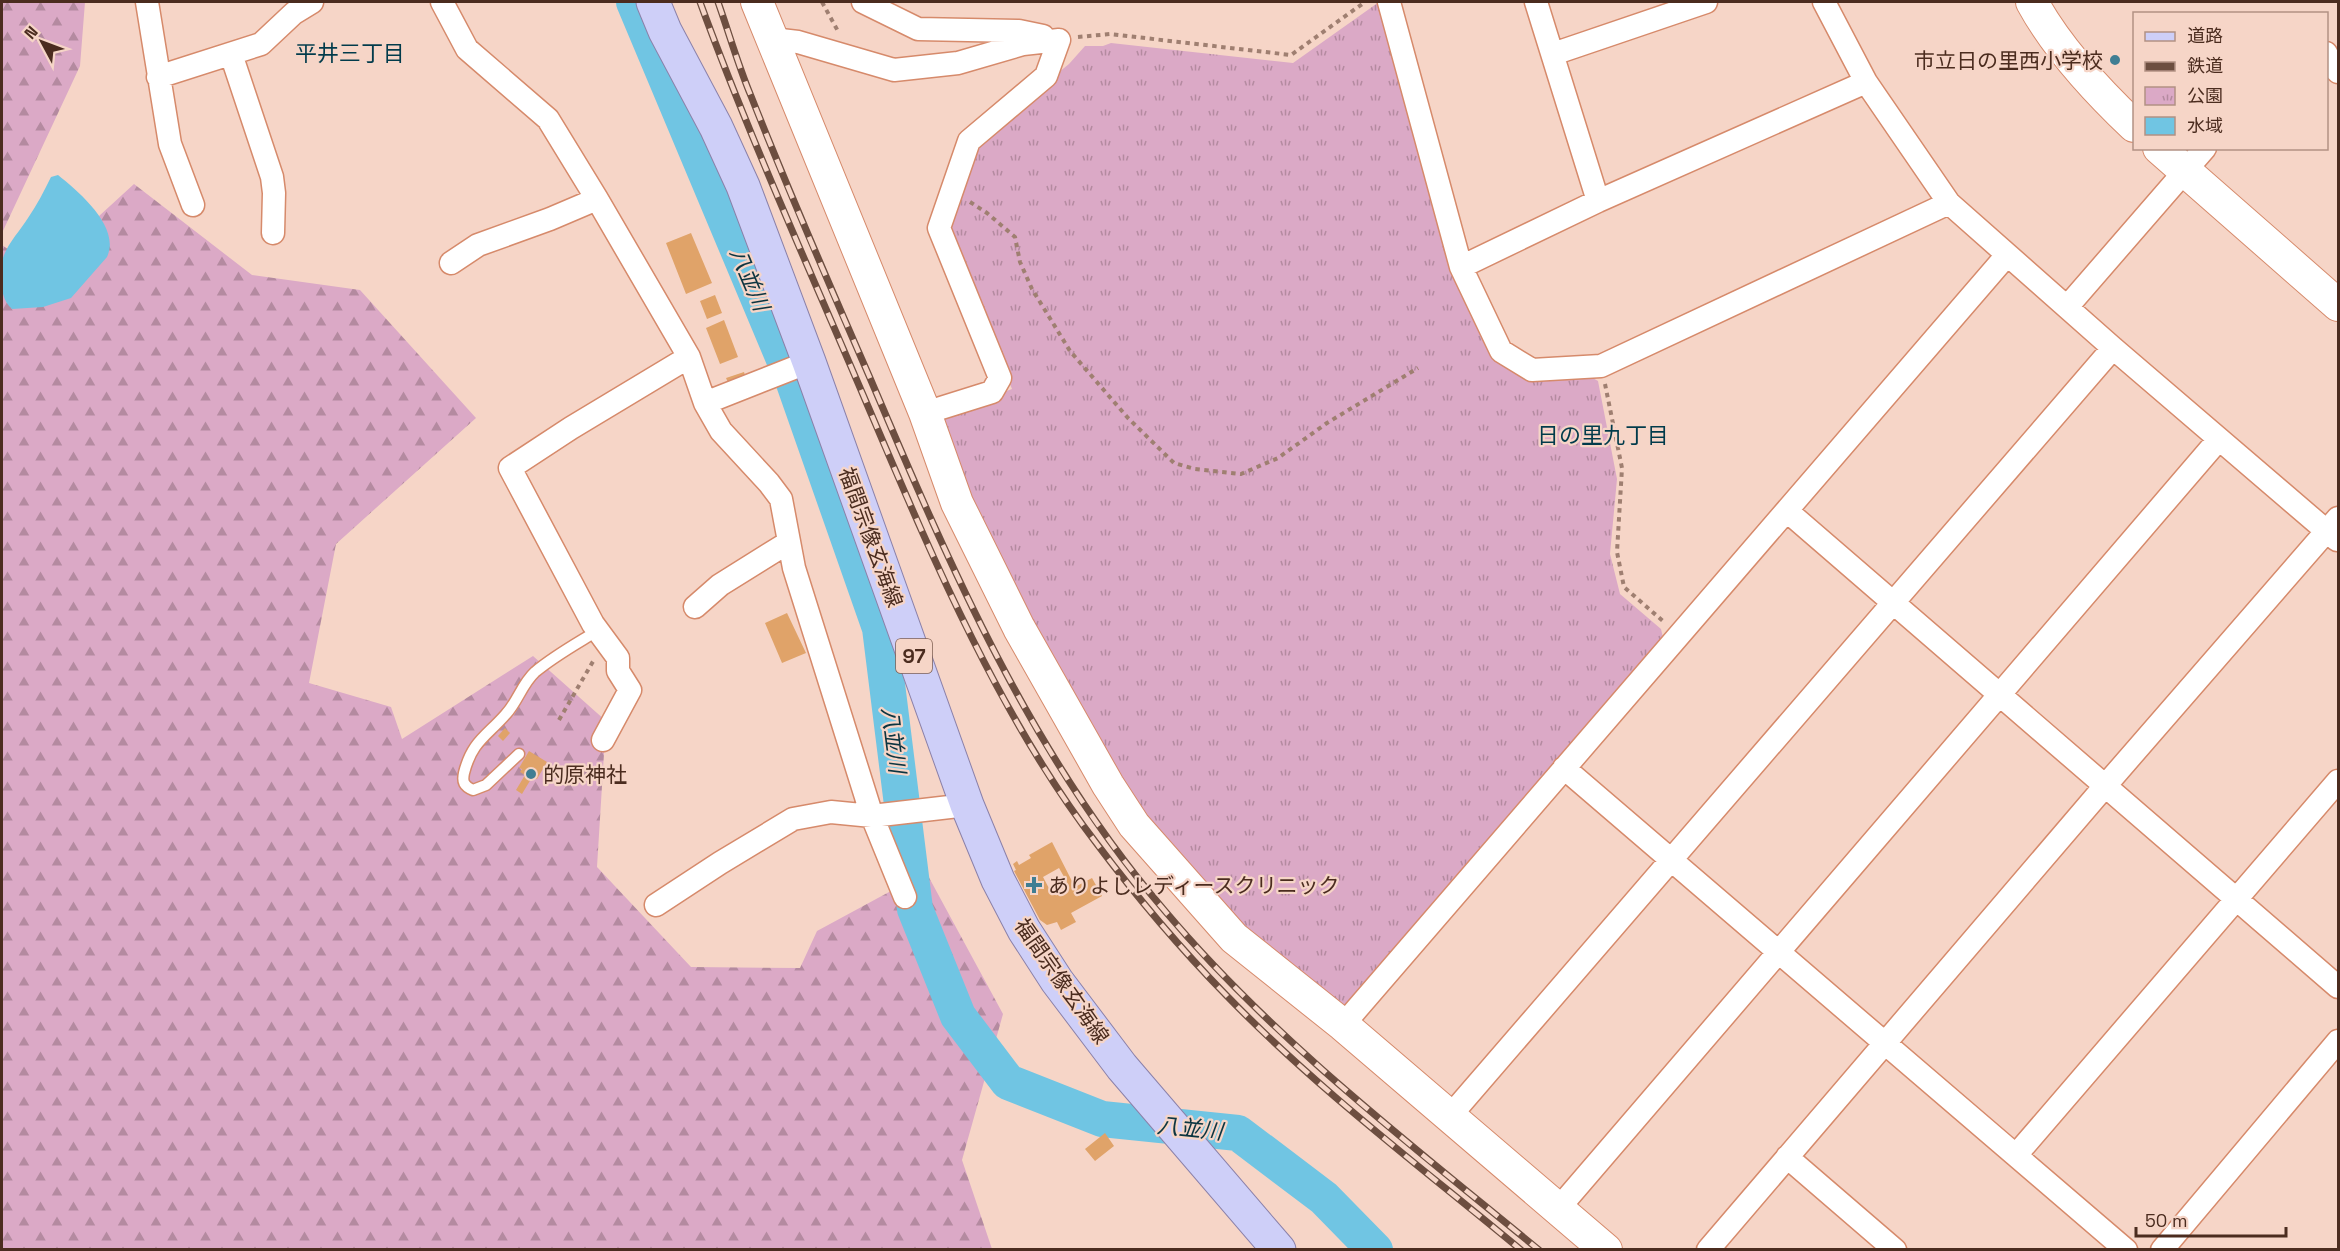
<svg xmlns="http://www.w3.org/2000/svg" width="2340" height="1251" font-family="'Space Grotesk','Noto Sans JP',sans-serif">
	<defs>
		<pattern id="forest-firs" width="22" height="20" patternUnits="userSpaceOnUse" patternTransform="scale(1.5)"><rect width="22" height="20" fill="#dba9c6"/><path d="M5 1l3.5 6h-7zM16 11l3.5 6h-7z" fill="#b48aa0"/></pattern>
		<pattern id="park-tufts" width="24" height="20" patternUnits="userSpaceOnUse" patternTransform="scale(1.5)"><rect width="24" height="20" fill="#dba9c6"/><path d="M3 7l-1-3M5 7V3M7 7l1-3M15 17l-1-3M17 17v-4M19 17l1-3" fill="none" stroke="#b48aa0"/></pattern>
	</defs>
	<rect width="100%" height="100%" fill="#f6d5c7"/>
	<path fill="url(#forest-firs)" d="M2 2H85L80 66 2 233Z
		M134 184 252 275 360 290 476 418 336 544 309 683 391 707 402 739 533 656 606 721 597 867 691 967 800 968 817 931 926 872 1003 1014 962 1160 992 1249H2V245L39 271Z"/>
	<path fill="url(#park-tufts)" d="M1379 2 1451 273 1494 354 1591 377 1598 381 1617 479 1610 554 1620 594 1661 629 1663 638 1348 1005 1336 1008 1228 919 1137 810 1023 614 940 422 949 412 1012 389 946 226 982 134 1069 64 1085 46H1103L1111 43 1293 63Z"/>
	<path fill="#70c5e3" d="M58 175C79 192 121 227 107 257L71 298 43 307 12 309C0 299 0 278 2 262 5 246 20 231 28 218 37 205 44 191 51 177Z"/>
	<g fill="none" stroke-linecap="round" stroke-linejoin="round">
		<path stroke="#70c5e3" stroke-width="36" d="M634 2 794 383 880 628 915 909 958 1016 1008 1082 1102 1119 1238 1133 1324 1198 1375 1250"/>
	</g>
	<path fill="#e0a369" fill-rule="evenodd" d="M691 233 712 283 686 294 666 243Z
		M715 295 722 313 707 319 700 301Z
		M724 320 738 357 720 364 706 328Z
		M744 372 747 381 730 387 726 378Z
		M787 613 806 653 782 663 765 623Z
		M505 728 510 733 503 741 498 736Z
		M529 751 547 762 537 779H531L522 794 516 790 525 775 520 772 522 769 519 768Z
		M1052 842 1075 887 1092 878 1102 896 1071 913 1076 922 1061 930 1057 922 1047 925 1040 920 1014 871 1016 870 1013 864 1017 861 1019 865 1031 858 1029 855ZM1059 868 1067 882 1051 892 1043 877Z
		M1105 1133 1114 1146 1095 1161 1085 1149Z"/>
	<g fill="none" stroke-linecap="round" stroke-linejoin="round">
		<defs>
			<path id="lane" d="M519 754 486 785 473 790C464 786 462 782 464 773 472 741 487 736 506 714 518 701 522 684 535 672 554 656 576 644 597 631"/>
			<path id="street" d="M147 2 170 144 193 205
				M442 2 467 49 548 119 597 199 689 357 705 403 721 431 769 483 781 499 794 568 872 816 905 897
				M863 2 918 29 1019 31 1043 36
				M1389 2 1461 267 1501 351 1532 370 1601 366 1949 203
				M1536 2 1598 201
				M1824 2 1866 82 1949 203 2113 348 2337 540
				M772 39 798 42 894 70 958 63 1023 44 1059 40
				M2326 53 2334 68 2338 72
				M231 54 272 177 274 193 273 233
				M1553 54 1706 2
				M158 77 261 44 294 13 312 2
				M451 263 478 245 550 219 597 199
				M1461 267 1598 201 1866 82
				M2067 307 2205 148
				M705 403 809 362
				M925 413 992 392 1000 378 939 228 969 141 1046 76 1059 40
				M1787 511 2338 987
				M695 607 720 585 789 542
				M603 740 630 690 618 671V658L593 624 510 468 571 428 689 357
				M1564 768 2126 1250
				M656 905 720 863 793 819 831 812 872 816 967 805
				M1343 1025 2007 255
				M1450 1116 2113 348
				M2017 1154 2338 781
				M1787 1157 1895 1250
				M1558 1209 2219 439
				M1708 1250 2105 786 2338 518
				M2162 1250 2338 1041"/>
			<path id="secondary" d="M757 2 925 413 957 503 1019 628 1108 785 1134 825 1234 938 1343 1025 1606 1250
				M2032 2C2057 48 2096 90 2134 126
				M2159 148 2338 305"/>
			<path id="primary" d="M653 2 665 31 716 127 743 186 809 362 967 805 998 880 1024 930 1057 981 1122 1067 1279 1250"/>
		</defs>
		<use href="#lane" stroke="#d68a6b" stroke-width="13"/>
		<use href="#street" stroke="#d68a6b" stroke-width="25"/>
		<use href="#secondary" stroke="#d68a6b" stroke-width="34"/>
		<use href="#primary" stroke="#8b81a9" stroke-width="35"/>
		<path stroke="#9f7f71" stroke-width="4" stroke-dasharray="4.5 4.5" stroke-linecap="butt" d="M822 2 839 33
			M1078 37 1110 34 1291 55 1365 2
			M970 202 987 213 1015 237 1020 262 1032 289 1070 351 1128 418 1174 463 1195 469 1241 474 1278 458 1327 423 1418 368
			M1605 384 1622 468 1617 552 1624 587 1664 622
			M559 720 595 658"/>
		<use href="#lane" stroke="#fff" stroke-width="10"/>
		<use href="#street" stroke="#fff" stroke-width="22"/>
		<use href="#secondary" stroke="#fff" stroke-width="32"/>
		<use href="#primary" stroke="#cecff8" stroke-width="33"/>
		<defs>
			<path id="rail" d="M700 2C749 136 808 266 864 397 928 547 997 714 1097 844 1136 896 1180 948 1226 995 1316 1088 1421 1167 1521 1250
				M718 2C729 33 738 65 751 96 788 190 829 284 870 378 950 566 1030 754 1165 911 1274 1040 1409 1143 1539 1250"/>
		</defs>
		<use href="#rail" stroke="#6d4e40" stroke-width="7"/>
		<use href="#rail" stroke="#f6d5c7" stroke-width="4.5" stroke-dasharray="14" stroke-linecap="butt"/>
	</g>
	<g fill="#407e93" stroke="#f6d5c7" stroke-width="2">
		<circle cx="2115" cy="60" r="6"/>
		<circle cx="531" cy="774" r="6"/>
		<path d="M1031 876h6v6h6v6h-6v6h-6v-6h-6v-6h6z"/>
	</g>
	<g text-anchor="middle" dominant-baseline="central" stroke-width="4.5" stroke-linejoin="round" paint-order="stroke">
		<rect fill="#f6d5c7" stroke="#7e5f51" stroke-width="1.5" x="896" y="639" width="36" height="34" rx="4.5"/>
		<g font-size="20" font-weight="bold" fill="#4b2c1f">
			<text x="914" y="656">97</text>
		</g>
		<g font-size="21" fill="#4b2c1f" stroke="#f6d5c7" text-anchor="start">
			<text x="2103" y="60" text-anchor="end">市立日の里西小学校</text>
			<text x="543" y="774">的原神社</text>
			<text x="1048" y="885">ありよしレディースクリニック</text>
		</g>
		<g font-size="21" fill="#4b2c1f" stroke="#f6d5c7">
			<text transform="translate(871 537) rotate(70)">福間宗像玄海線</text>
			<text transform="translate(1062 981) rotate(55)">福間宗像玄海線</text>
		</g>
		<g font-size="22" fill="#013b4b" stroke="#f6d5c7">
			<text x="350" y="53">平井三丁目</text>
			<text x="1603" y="435">日の里九丁目</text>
		</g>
		<g font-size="22" font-style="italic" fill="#0c3541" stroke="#f6d5c7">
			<text transform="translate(750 279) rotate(67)">八並川</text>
			<text transform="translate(894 740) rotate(83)">八並川</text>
			<text transform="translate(1190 1128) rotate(6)">八並川</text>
		</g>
	</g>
	<rect width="2340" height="1251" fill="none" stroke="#4b2c1f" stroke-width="6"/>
	<rect x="2133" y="12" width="195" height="138" fill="#f6d5c7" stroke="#b29184" stroke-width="1.5"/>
	<rect x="2145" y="32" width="30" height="9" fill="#cecff8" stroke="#b29184" stroke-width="1.5"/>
	<text x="2187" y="42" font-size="18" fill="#4b2c1f">道路</text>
	<rect x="2145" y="62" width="30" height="9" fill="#6d4e40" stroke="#b29184" stroke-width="1.5"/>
	<text x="2187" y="72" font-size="18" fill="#4b2c1f">鉄道</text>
	<rect x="2145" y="87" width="30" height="18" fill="url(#park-tufts)" stroke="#b29184" stroke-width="1.5"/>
	<text x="2187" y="102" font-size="18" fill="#4b2c1f">公園</text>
	<rect x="2145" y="117" width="30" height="18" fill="#70c5e3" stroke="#b29184" stroke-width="1.5"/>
	<text x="2187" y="132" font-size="18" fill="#4b2c1f">水域</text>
	<g transform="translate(42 42) rotate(311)" stroke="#f6d5c7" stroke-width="4.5" paint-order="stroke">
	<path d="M0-4.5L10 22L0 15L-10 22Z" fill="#4b2c1f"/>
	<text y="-9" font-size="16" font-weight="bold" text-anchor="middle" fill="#4b2c1f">N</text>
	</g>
	<path d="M2136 1227v9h150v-9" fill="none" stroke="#4b2c1f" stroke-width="3"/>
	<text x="2145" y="1227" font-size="18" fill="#4b2c1f" stroke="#f6d5c7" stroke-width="4.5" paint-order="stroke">50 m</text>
</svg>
